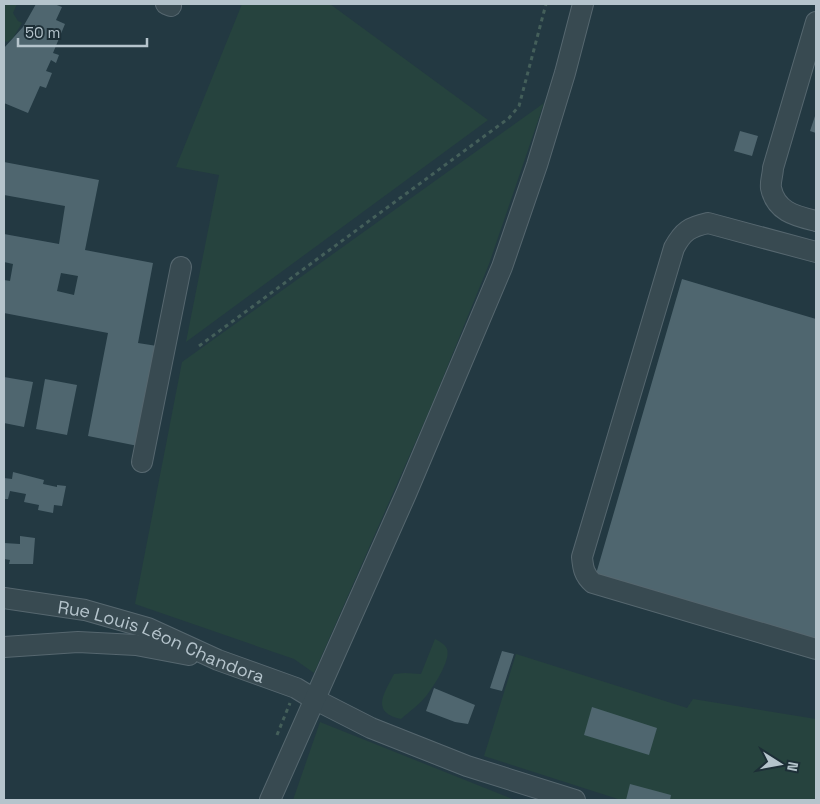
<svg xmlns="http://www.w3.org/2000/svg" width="820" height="804" font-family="'Space Grotesk',sans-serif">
	<rect width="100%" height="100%" fill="#233942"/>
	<path fill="#26433e" d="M4 4H17L13 13 18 21 22 23 13 38 7 42 4 41Z
		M242 4H330L488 120 186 342 219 175 176 167Z
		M544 103 489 264 433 402 314 673 294 659 135 604 182 362Z
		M435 639C439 641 445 644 447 649 451 660 434 686 427 695 420 704 410 711 401 719 370 712 384 694 394 674L405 673 421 674Z
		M516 654 687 708 693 699 816 719V800H621L484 756Z
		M320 722 515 800H293Z"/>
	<path fill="#4f666f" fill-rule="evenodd" d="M36 4H54L62 7 56 20 65 24 53 53 59 55 56 63 51 60 46 71 52 73 46 88 40 86 28 113 4 103V48L23 27Z
		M816 113V133L810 131Z
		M740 131 758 136 752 156 734 151Z
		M4 162 99 180 85 250 153 263 138 343 157 346 138 446 88 436 108 333 4 313V280L10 281 13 264 4 262V234L59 244 65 206 4 195ZM61 273 78 276 74 295 57 291Z
		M682 279 816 319V641L596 574Z
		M4 377 33 382 24 427 4 423Z
		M45 379 77 385 67 435 36 429Z
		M13 472 44 480 43 484 57 487V485L66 486 62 506 54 505 53 513 38 510 39 505 24 502 26 494 10 491 8 499H4V478L12 479Z
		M20 536 35 538 33 564H9L10 560 4 559V543L20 544Z
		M502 651 514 654 502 691 490 688Z
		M434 688 475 705 468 724 455 722 426 711Z
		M592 707 657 728 649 755 584 735Z
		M630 784 671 795 670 800H626Z"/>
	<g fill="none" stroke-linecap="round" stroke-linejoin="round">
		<defs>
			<g id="minor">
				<path d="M166 4 171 6"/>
				<path d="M816 22 773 168C773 174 770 182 771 188 776 212 796 216 816 221"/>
				<path d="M816 252 708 223C690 227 683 231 674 248L582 557C583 568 584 575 593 583L816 649"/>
				<path d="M142 462 181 267"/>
				<path id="s1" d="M4 598 85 610 148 628 218 660 296 688 314 699 371 728 467 766 575 800"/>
				<path d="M4 647 78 642 136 645 189 655"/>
				<path d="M270 800 406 494 502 267 537 165 565 73 583 4"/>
			</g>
		</defs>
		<use href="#minor" stroke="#56676f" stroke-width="22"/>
		<path stroke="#445f5a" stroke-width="3" stroke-dasharray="4 4" stroke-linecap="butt" d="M199 346 509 118 519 106 546 4
			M277 735 290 703"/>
		<use href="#minor" stroke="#384a51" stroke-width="20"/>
	</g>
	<g text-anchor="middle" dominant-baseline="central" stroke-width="4" stroke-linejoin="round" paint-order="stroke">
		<g font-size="18" fill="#b5c4cc" stroke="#1d2f37">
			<text stroke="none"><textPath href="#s1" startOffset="164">Rue Louis Léon Chandora</textPath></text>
		</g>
	</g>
	<rect width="820" height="804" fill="none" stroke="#b5c4cc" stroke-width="10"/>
	<g transform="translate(780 764) rotate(101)" stroke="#1d2f37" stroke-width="4" paint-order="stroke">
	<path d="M0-4L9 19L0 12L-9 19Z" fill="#b5c4cc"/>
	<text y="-8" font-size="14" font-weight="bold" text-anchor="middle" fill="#b5c4cc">N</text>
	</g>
	<path d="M18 38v8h129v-8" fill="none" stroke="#b5c4cc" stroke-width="2.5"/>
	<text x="25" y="38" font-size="15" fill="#b5c4cc" stroke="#1d2f37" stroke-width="4" paint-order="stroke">50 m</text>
</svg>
